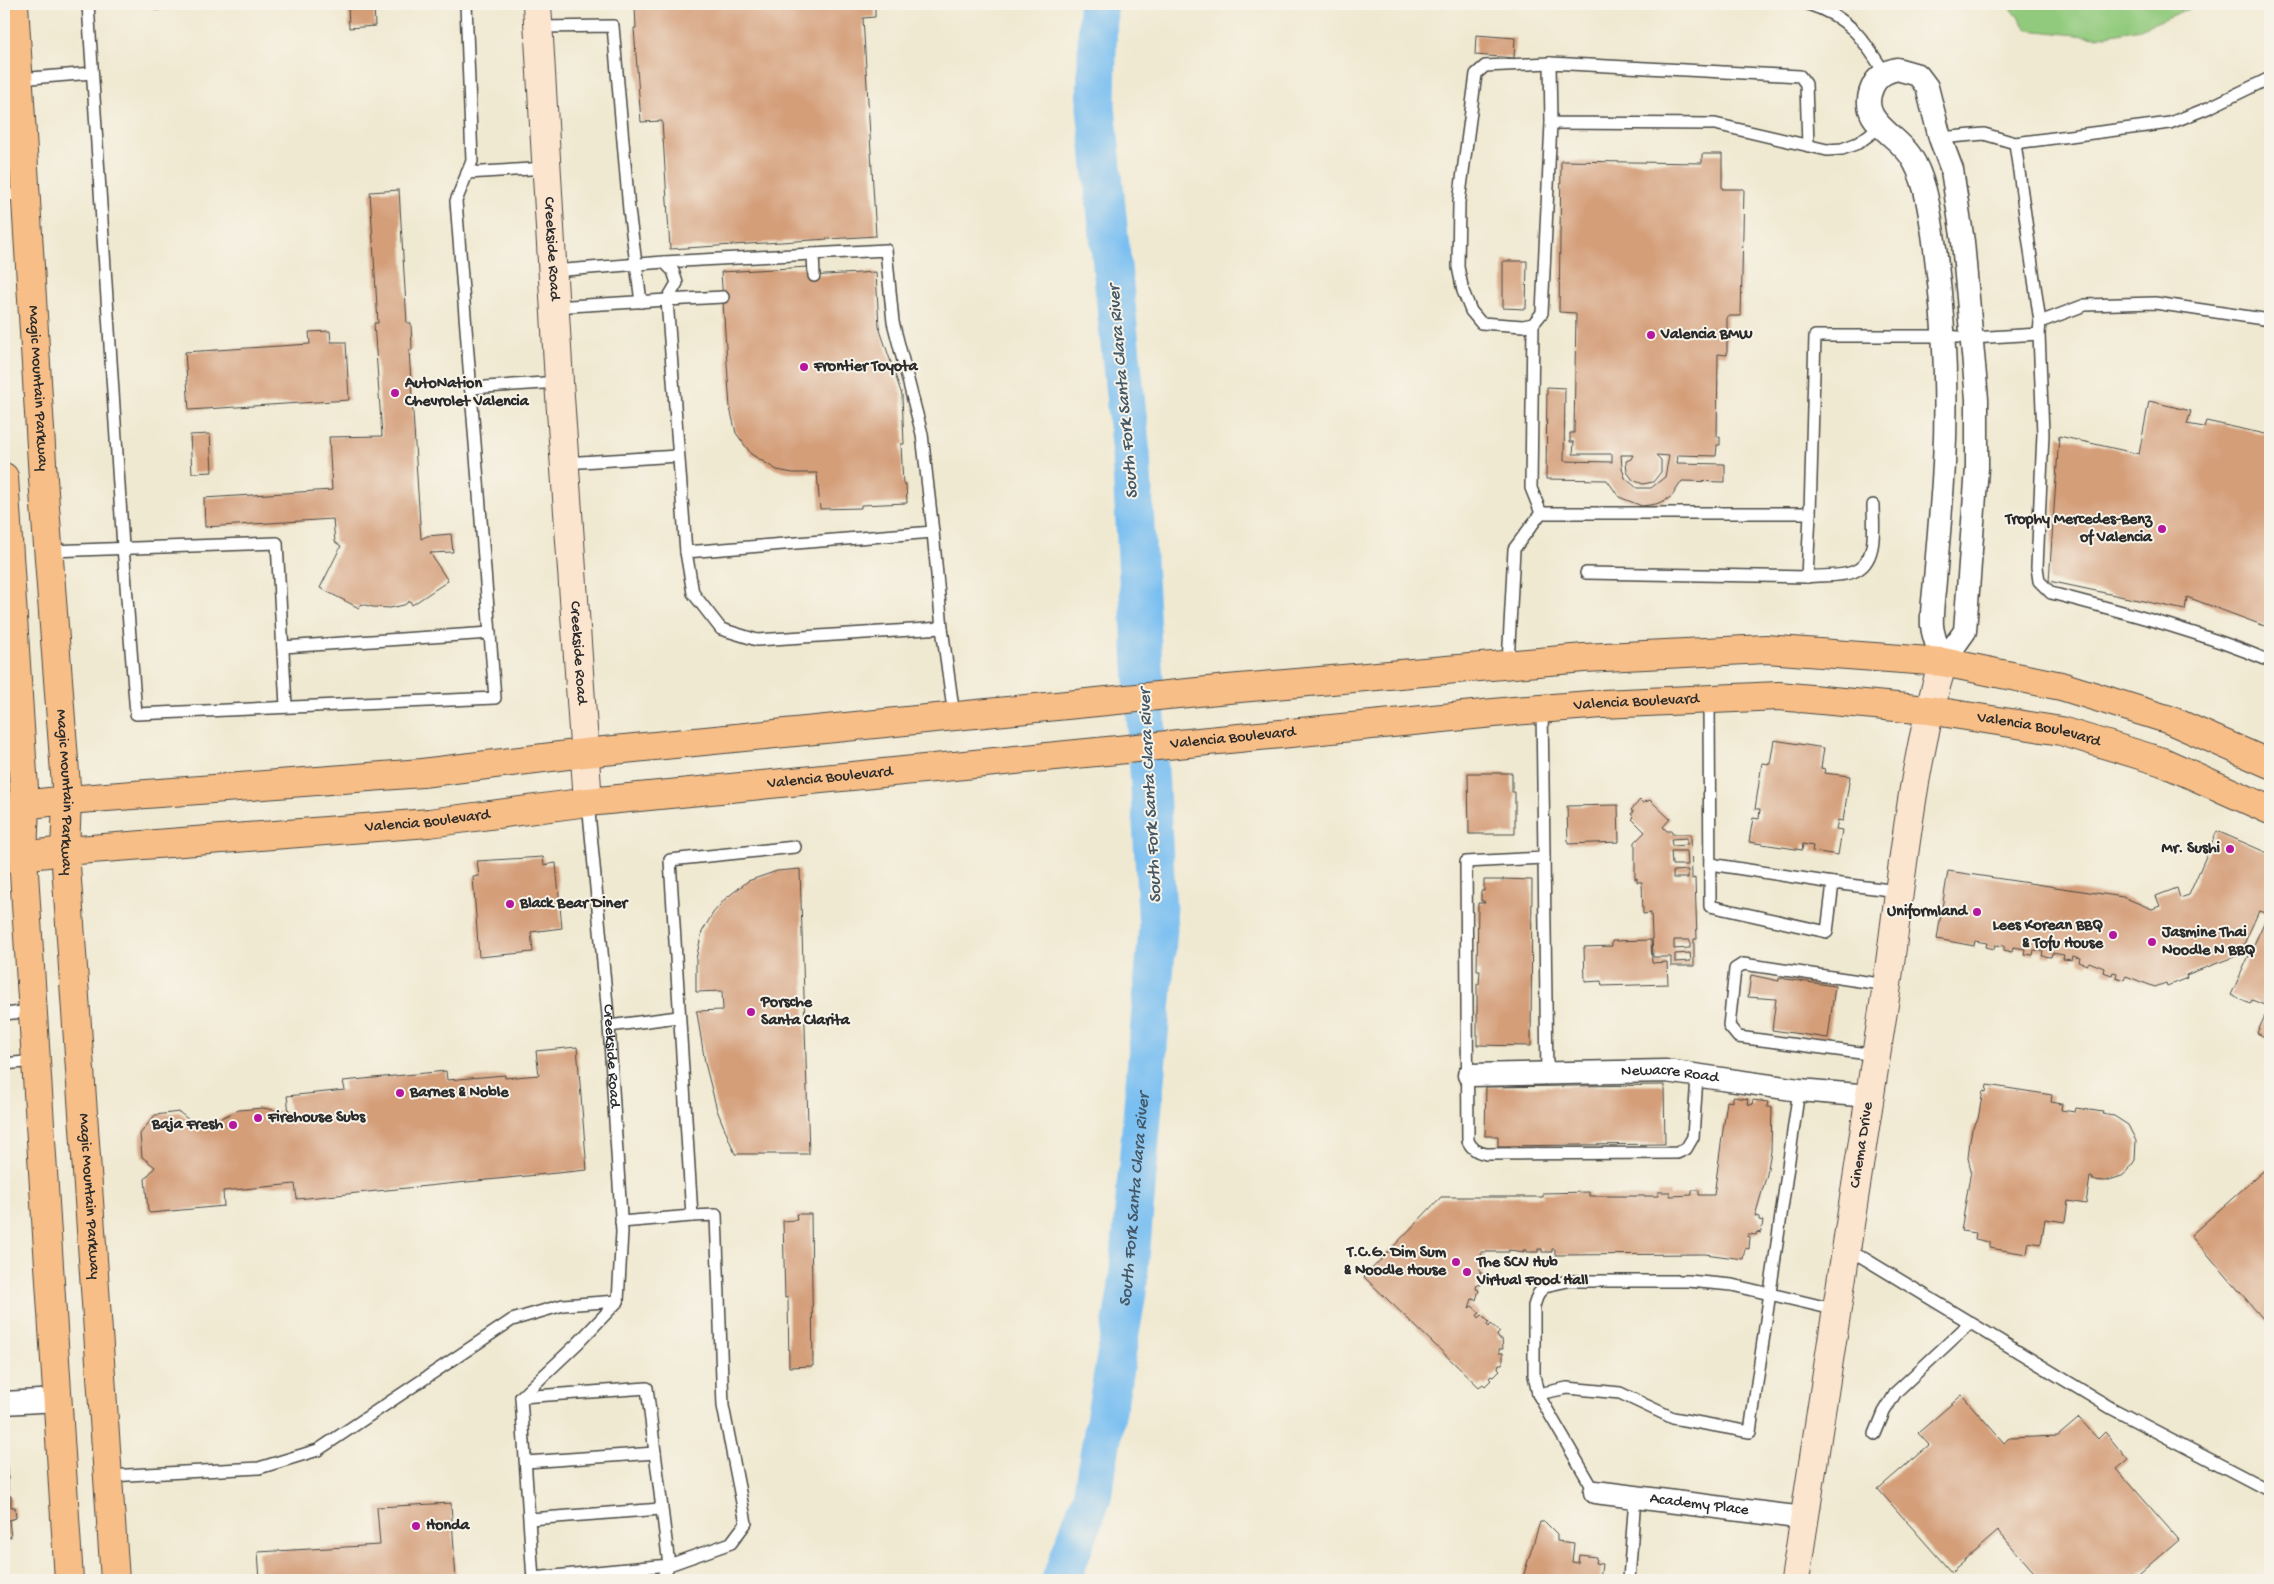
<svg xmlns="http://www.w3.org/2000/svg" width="2274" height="1584" font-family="'Gochi Hand',sans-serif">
	<rect width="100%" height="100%" fill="#f7f3e8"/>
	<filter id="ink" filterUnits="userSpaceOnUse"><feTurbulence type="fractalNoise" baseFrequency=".02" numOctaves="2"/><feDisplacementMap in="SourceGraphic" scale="10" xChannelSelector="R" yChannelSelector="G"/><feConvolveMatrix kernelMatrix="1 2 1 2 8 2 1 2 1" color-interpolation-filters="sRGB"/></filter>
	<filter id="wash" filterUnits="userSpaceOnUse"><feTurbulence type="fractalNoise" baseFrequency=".0096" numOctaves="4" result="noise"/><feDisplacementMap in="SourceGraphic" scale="20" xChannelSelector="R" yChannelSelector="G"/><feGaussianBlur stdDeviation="1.12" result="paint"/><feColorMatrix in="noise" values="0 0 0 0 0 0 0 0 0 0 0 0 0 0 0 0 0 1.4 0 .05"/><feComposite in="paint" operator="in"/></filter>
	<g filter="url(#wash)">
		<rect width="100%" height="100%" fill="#f0e9d1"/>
		<path fill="#92ca7d" stroke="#5e7a54" d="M2008 4H2200L2140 29 2096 37 2028 30Z"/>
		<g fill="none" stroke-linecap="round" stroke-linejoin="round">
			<path stroke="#7abff1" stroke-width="39" id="s1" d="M1061 1580 1092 1496 1127 1293 1158 929 1131 454 1096 107 1098 4"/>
		</g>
		<g id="blocks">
			<path fill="#d49e79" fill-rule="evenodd" d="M154 4H220V5L154 10Z
				M348 4H374L375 26 349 28Z
				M655 4H875V17L863 18 876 236 670 249 662 121 641 122 634 28H636L635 7Z
				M1476 35 1515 38 1514 58 1475 55Z
				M1702 154H1722V189H1744L1741 316H1727V355L1718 354 1717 437H1720V445H1717L1716 456 1678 455 1677 463 1725 464V482L1682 481 1672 496 1666 500 1656 504 1642 506 1619 497 1607 480 1546 479 1547 387 1565 388 1564 461 1612 462V454H1573L1574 442H1570V433H1574L1576 313 1559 312 1561 161 1702 163ZM1621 455H1633L1631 459 1626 461 1627 472 1633 480 1643 484 1653 482 1661 472V460L1656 455 1669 456 1665 477 1651 488H1637L1625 478 1622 468Z
				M399 190 407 323H411L412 350H409L421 539 427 536 451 534 453 552 430 553 448 581 412 605 410 601 404 605 390 608 373 607 361 604 359 608 320 588 341 546 335 542 333 519 205 527 204 498 332 490 329 437 382 436 374 323H378L370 192Z
				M1503 261H1527L1526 309 1503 308Z
				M808 267 809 276 876 272 879 327 902 395 904 444H901L903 484H906L907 503 861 505V508L820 509 817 473H793L777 470 751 454 736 433 730 408 721 272Z
				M330 331 331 342H346L349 400 189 410 185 352 310 344 309 332Z
				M2149 401 2191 411 2187 424 2204 427 2206 421 2270 435V628L2187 597 2185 610 2049 581 2059 436 2139 454Z
				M210 434 212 472 192 473 190 435Z
				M1774 740 1824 748 1821 768 1825 769 1824 773 1850 776 1843 821 1838 820 1836 829 1842 830 1838 855 1812 851 1813 846 1803 844 1802 850 1749 842 1753 818 1759 819 1760 809H1755L1762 763 1770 764Z
				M1468 773H1512V792H1515V834H1469Z
				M1640 800 1643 803 1650 800 1670 819 1663 827 1667 831H1672V834H1691L1692 879 1695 878 1697 939H1694V966H1671V957H1653L1651 913 1643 914 1642 882H1637V878L1635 879V842L1645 832 1632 819 1634 817 1631 814 1634 812 1631 810ZM1687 838V845L1672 846 1671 839ZM1671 851H1687L1688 865H1672ZM1688 870V878H1673V871ZM1674 940H1690V948L1674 949ZM1690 953 1691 961 1675 962V954Z
				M1618 805 1619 842 1568 844 1567 806Z
				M2217 831 2270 854V1040L2257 1033 2269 1007 2252 1000 2250 1004 2231 995 2268 914 2263 912 2259 911 2239 955 2186 975 2187 978 2167 986 2166 983 2155 987 2126 976 2124 980 2116 977 2117 973 2113 972 2112 975 2103 972 2104 968 2089 962 2087 965 2079 962 2080 958 2076 957 2073 956 2072 960 2063 959 2064 955 2052 953 2051 957 2042 956 2043 951 2034 950 2033 955 2024 954 2025 949 2013 947 2012 952 2004 950V946L1995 945 1994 949 1986 947 1987 943 1975 941 1974 946 1937 939 1948 871 2123 897 2152 909 2160 906 2156 896 2177 888 2180 898 2189 895Z
				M543 857 544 865 556 863 562 928 531 932 533 952 479 957 473 877 479 876 477 861Z
				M800 869 809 1154H735L717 1110 705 1063 697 1013 696 1011 723 1010 722 991 696 992V959L702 932 713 913 725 899 748 881 777 871Z
				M1503 879 1532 880 1531 1046 1477 1045V984H1479L1480 971H1477L1478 903H1485L1484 901H1481V891H1484V880H1503Z
				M1651 940 1652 963 1667 962 1668 984 1602 986 1601 981 1585 982 1584 947 1612 946V941Z
				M1751 975 1779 981V978L1835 986 1828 1038 1772 1030 1776 999 1748 997Z
				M577 1047 587 1170 297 1199 295 1184 223 1191 224 1206 150 1213 148 1211 145 1179 155 1167 142 1157 140 1134 155 1115 179 1112 194 1124H217L214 1121 239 1110 263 1108 289 1113 287 1096 345 1090 343 1081 446 1071 447 1080 505 1075V1078L539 1075 536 1051Z
				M1664 1085 1665 1144 1498 1146V1136H1485L1486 1087Z
				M1987 1085 2052 1095 2051 1102 2062 1104 2061 1110 2075 1112 2076 1108 2103 1112 2102 1114 2114 1116 2128 1125 2136 1141 2135 1160 2128 1171 2122 1176 2106 1181 2092 1180 2093 1178 2090 1177 2086 1204 2068 1201 2065 1222 2045 1219 2041 1244 2029 1242 2027 1254 1989 1248V1242L1975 1239 1976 1233 1961 1231 1971 1170 1968 1158 1970 1140 1972 1129 1978 1119 1983 1091 1986 1092Z
				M1733 1097 1748 1099 1747 1104 1752 1105 1753 1100 1768 1102 1767 1107H1772L1771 1151 1767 1174 1755 1216 1759 1217V1220L1763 1221 1761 1233 1757 1232 1756 1235 1748 1234 1747 1236 1750 1237 1749 1249 1745 1248 1743 1259 1705 1254 1555 1255V1249H1552V1252H1542V1249H1538V1252H1527V1250H1523L1524 1252 1509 1250V1252H1481V1255L1485 1256 1484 1268H1480V1273L1484 1274 1481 1285 1477 1284 1476 1289 1479 1290 1476 1300 1472 1299 1469 1308 1472 1306 1480 1313 1477 1315 1479 1318 1482 1315 1489 1322 1487 1325 1489 1327 1491 1324 1500 1332 1497 1335 1499 1339H1502L1503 1349H1499V1353H1503V1364H1499L1498 1368 1500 1370 1493 1377 1491 1376 1489 1378 1491 1380 1485 1386 1483 1384 1479 1387 1364 1277 1441 1197H1543V1193L1589 1192V1196H1658V1192H1670V1196L1692 1195V1190H1699V1195H1714L1727 1101 1733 1102Z
				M2270 1165V1327L2191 1235Z
				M796 1214H811L813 1366 789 1367 788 1297 785 1298 783 1221 797 1220Z
				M1962 1395 2004 1443 2009 1438 2058 1436 2079 1418 2098 1439 2105 1432 2128 1460 2117 1469 2179 1540 2133 1580H2041L1998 1531 1951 1572 1878 1489 1929 1445 1918 1433Z
				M4 1450H5L8 1468V1496H11V1507H15L16 1518 9 1520 11 1537 4 1538Z
				M451 1503 456 1580H260L258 1552 380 1545 377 1507Z
				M1540 1522H1545L1557 1534V1541L1574 1543 1572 1562 1578 1563 1579 1555 1596 1557 1595 1563 1602 1564 1600 1580H1522Z"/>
		</g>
	</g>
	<g filter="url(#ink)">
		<use href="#blocks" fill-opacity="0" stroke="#494844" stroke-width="1"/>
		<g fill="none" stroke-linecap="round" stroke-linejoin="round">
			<defs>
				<g id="lane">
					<path d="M88 4 123 547 136 714 495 698 456 201 472 161 466 4"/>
					<path d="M1808 4C1849 17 1862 37 1884 72"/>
					<path d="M538 27 613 26 629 210 641 302"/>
					<path d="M1550 63 1485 66 1476 74 1459 202 1458 267 1463 291 1471 311 1481 323 1523 326 1533 324 1542 313 1551 123"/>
					<path d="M19 79 92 73"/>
					<path d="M1940 138 1984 134 2015 143 2170 123 2208 108 2270 78"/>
					<path d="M2015 143 2040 322"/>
					<path d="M1808 146 1806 84 1800 76 1550 63 1551 123 1715 124 1827 150 1842 149 1858 143 1880 127"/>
					<path d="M467 173 547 168"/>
					<path d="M4 195 26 194"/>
					<path d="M813 254 814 276"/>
					<path d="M664 262 886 250 893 322 922 434 933 532 686 552 667 300 723 297"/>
					<path d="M553 271 664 262 673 271 677 283 667 300 554 307"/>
					<path d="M1533 324 1531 488 1541 513"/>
					<path d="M2039 334 2043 434 2037 567 2039 581 2051 593C2127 613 2198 631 2270 661"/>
					<path d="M470 388 559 382"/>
					<path d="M564 463 678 456"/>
					<path d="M1810 513 1807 577C1821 575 1840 577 1853 572 1879 562 1873 526 1873 505"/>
					<path d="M933 532 942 628 954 716"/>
					<path d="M50 551 277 543 286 706"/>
					<path d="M686 552 693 593 721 629 757 640 942 628"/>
					<path d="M1586 573 1807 577"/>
					<path d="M283 647 490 633"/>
					<path d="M1508 664 1514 549 1541 513H1810L1815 336H1944L1972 338 2039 334 2040 322 2085 305 2155 303 2270 320"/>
					<path d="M1709 699 1710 906 1827 932 1833 883 1898 891"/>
					<path d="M1542 709 1547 1075"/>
					<path id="s2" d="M588 802 609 1026 622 1232 618 1301"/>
					<path d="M1544 858 1466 862 1468 1141C1472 1149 1477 1152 1486 1154L1677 1153 1686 1149 1693 1137 1697 1077"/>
					<path d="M1710 864 1833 883"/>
					<path d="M4 1014 32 1011"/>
					<path d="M609 1026 678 1017"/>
					<path d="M1876 1055 1738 1037 1729 1026 1735 969 1743 964 1887 985"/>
					<path d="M4 1064 35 1061"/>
					<path d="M621 1222 692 1216 670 860 795 847"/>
					<path d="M1847 1248 2111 1408 2270 1491"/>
					<path d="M1538 1394 1567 1388 1620 1393 1673 1418 1750 1432 1799 1090"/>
					<path d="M521 1397 647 1388 669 1565 533 1578"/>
					<path d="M1875 1434 1884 1412 1896 1392 1970 1323"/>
					<path d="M526 1462 655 1453"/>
					<path d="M109 1476 259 1468 318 1450 512 1320 563 1305 618 1301"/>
					<path d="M1595 1492 1538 1394 1534 1375V1306L1538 1294 1545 1286 1568 1281H1688L1732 1285 1837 1310"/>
					<path d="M530 1519 661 1509"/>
					<path d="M533 1580 521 1397 578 1343 618 1301"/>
					<path d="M661 1580 669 1565 731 1543 746 1523 723 1406 716 1215 692 1216"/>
					<path d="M1629 1580 1635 1497"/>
				</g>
				<g id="street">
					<path d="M1897 69 1918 75 1927 87 1940 138 1952 170 1963 242 1977 399V468L1965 631 1943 662C1939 651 1933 637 1932 626 1931 611 1934 595 1935 580 1938 542 1942 503 1944 464 1948 386 1944 310 1933 234 1929 208 1925 177 1910 155 1895 133 1858 121 1872 88 1877 76 1885 72 1897 69Z"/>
					<path id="s3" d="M1469 1075 1666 1071 1799 1090 1870 1096"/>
					<path d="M4 1403 57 1400"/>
					<path id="s4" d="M1595 1492 1804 1518"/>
				</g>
				<g id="secondary">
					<path id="s5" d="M537 4 559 382 588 802"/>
					<path id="s6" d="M1795 1580 1887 985C1902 877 1911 766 1943 662"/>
				</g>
				<g id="primary">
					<path id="s7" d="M14 4 43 479 67 800 65 851 115 1580"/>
					<path d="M4 477 25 805 23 857 69 1580"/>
					<path d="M4 807 67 800 422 773 584 753 1228 689 1584 658 1766 649 1943 662 2061 686 2170 720 2270 764"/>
					<path id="s8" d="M4 858 65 851 429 823 588 802 1514 711 1602 704 1779 696 1928 710 2061 731 2163 762 2270 810"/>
				</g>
			</defs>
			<use href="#lane" stroke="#494844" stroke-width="14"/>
			<use href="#street" stroke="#494844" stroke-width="25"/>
			<use href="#secondary" stroke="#494844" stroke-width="30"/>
			<use href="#primary" stroke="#494844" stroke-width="30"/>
			<use href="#lane" stroke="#fff" stroke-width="11"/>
			<use href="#street" stroke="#fff" stroke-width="22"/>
			<use href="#secondary" stroke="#fce5cf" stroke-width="28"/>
			<use href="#primary" stroke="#f7be87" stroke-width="28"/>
		</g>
	</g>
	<g fill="#b5179e" stroke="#f7f3e8" stroke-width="2">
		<circle cx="1651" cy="335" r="5"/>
		<circle cx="804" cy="367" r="5"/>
		<circle cx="395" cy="393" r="5"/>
		<circle cx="2162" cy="529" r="5"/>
		<circle cx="2230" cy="849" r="5"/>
		<circle cx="510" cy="904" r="5"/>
		<circle cx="1977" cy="912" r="5"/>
		<circle cx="2113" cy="935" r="5"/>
		<circle cx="2152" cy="942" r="5"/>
		<circle cx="751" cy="1012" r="5"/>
		<circle cx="400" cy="1093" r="5"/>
		<circle cx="258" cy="1118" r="5"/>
		<circle cx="233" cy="1125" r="5"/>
		<circle cx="1456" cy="1262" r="5"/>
		<circle cx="1467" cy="1272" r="5"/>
		<circle cx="416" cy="1526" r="5"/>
	</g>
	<g text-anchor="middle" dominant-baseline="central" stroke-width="4" stroke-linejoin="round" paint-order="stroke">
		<g font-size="16" fill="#2b2b2b" stroke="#f7f3e8">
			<text stroke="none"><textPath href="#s5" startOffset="245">Creekside Road</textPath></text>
			<text stroke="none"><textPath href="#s7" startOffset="385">Magic Mountain Parkway</textPath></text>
			<text stroke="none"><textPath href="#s5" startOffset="650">Creekside Road</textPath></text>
			<text stroke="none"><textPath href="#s8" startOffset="1640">Valencia Boulevard</textPath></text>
			<text stroke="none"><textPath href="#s8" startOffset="2045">Valencia Boulevard</textPath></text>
			<text stroke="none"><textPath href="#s8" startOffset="1235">Valencia Boulevard</textPath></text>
			<text stroke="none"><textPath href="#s8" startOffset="830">Valencia Boulevard</textPath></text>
			<text stroke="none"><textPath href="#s7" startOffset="790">Magic Mountain Parkway</textPath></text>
			<text stroke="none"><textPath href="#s8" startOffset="425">Valencia Boulevard</textPath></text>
			<text stroke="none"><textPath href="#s2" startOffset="255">Creekside Road</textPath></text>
			<text stroke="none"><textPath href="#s3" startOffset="201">Newacre Road</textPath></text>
			<text stroke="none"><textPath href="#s6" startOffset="440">Cinema Drive</textPath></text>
			<text stroke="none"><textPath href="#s7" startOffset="1195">Magic Mountain Parkway</textPath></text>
			<text stroke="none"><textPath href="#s4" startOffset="105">Academy Place</textPath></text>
		</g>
		<g font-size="16" font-weight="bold" fill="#2b2b2b" stroke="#f7f3e8" text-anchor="start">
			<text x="1661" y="335">Valencia BMW</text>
			<text x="814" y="367">Frontier Toyota</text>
			<text x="405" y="384">AutoNation<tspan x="405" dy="18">Chevrolet Valencia</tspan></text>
			<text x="2152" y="520" text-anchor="end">Trophy Mercedes-Benz<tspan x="2152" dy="18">of Valencia</tspan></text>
			<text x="2220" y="849" text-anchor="end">Mr. Sushi</text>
			<text x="520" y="904">Black Bear Diner</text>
			<text x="1967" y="912" text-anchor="end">Uniformland</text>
			<text x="2103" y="926" text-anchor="end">Lees Korean BBQ<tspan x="2103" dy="18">&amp; Tofu House</tspan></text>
			<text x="2162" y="933">Jasmine Thai<tspan x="2162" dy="18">Noodle N BBQ</tspan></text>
			<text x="761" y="1003">Porsche<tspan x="761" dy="18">Santa Clarita</tspan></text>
			<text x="410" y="1093">Barnes &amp; Noble</text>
			<text x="268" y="1118">Firehouse Subs</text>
			<text x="223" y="1125" text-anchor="end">Baja Fresh</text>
			<text x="1446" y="1253" text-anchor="end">T.C.G. Dim Sum<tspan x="1446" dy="18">&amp; Noodle House</tspan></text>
			<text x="1477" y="1263">The SCV Hub<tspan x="1477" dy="18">Virtual Food Hall</tspan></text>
			<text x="426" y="1526">Honda</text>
		</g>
		<g font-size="18" font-style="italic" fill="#435766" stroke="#f7f3e8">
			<text transform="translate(1124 392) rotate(-95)">South Fork Santa Clara River</text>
			<text transform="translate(1151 796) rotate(-93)">South Fork Santa Clara River</text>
			<text stroke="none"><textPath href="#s1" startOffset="389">South Fork Santa Clara River</textPath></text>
		</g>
	</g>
	<rect width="2274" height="1584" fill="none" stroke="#f7f3e8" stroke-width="20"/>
</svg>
